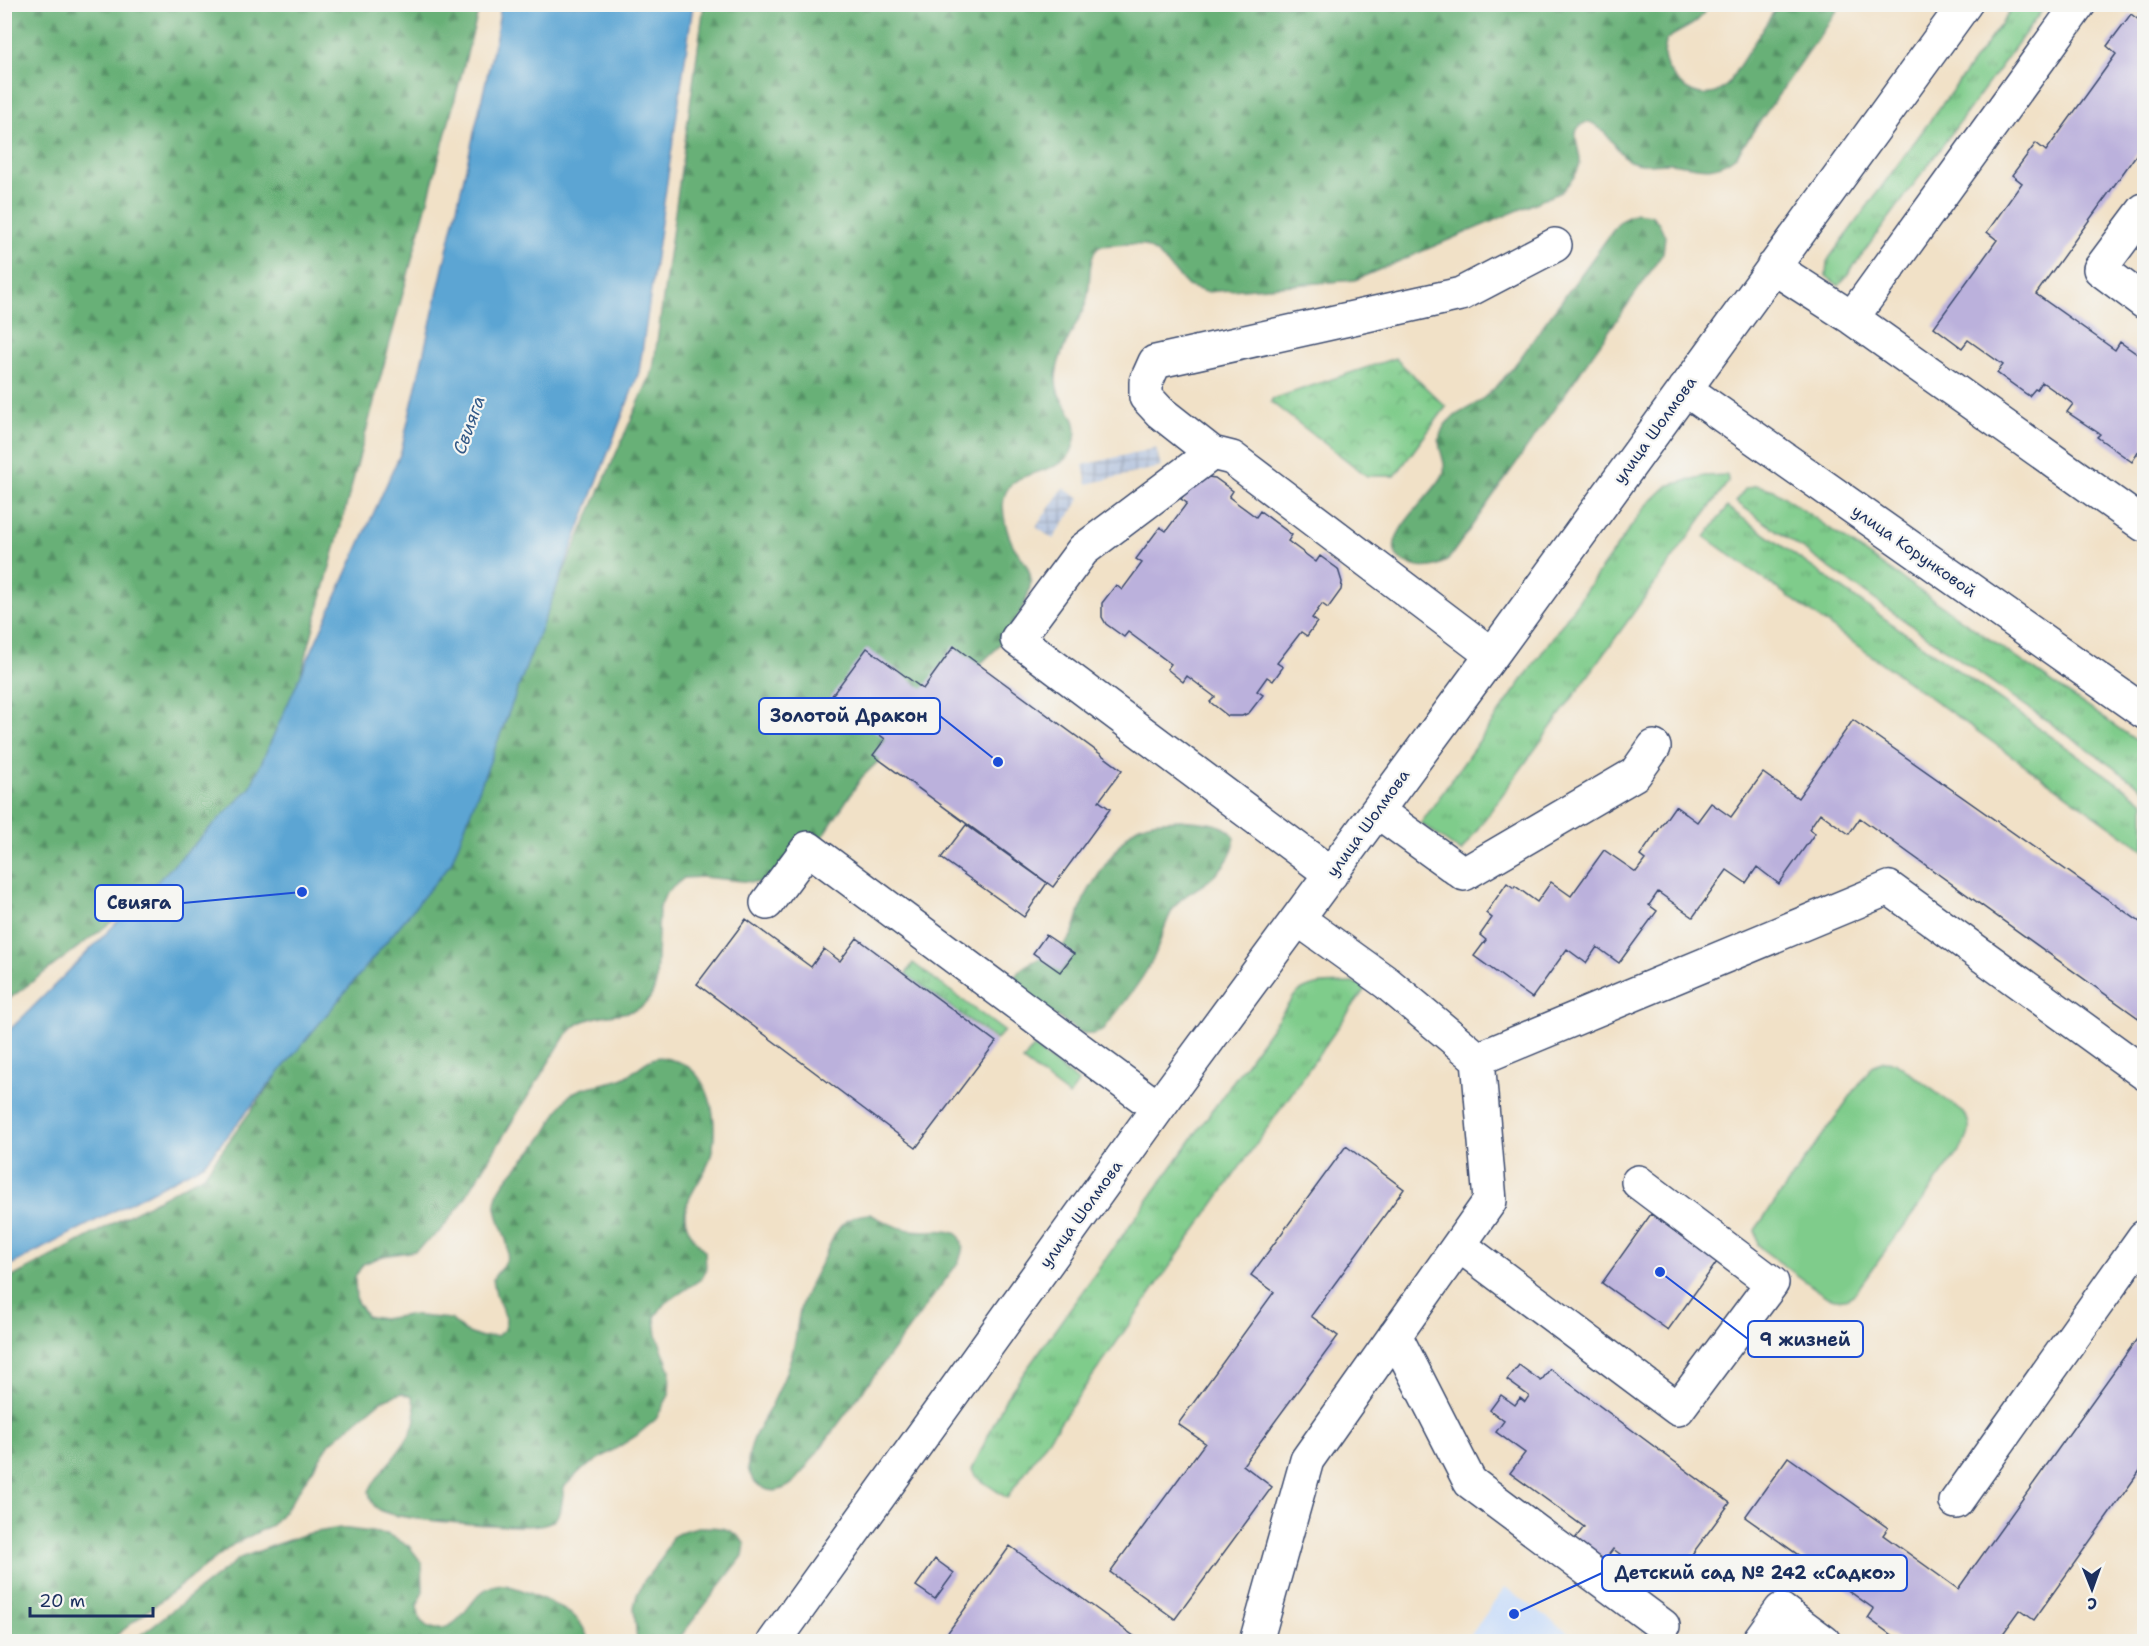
<svg xmlns="http://www.w3.org/2000/svg" width="2149" height="1646" font-family="'Shantell Sans',sans-serif">
	<defs>
		<pattern id="industrial-grid" width="8" height="8" patternUnits="userSpaceOnUse" patternTransform="scale(1.5)"><rect width="8" height="8" fill="#b6c5de"/><path d="M0 4h8M4 0v8" fill="none" stroke="#93a0b7"/></pattern>
		<pattern id="grass-tufts" width="24" height="20" patternUnits="userSpaceOnUse" patternTransform="scale(1.5)"><rect width="24" height="20" fill="#7fcc8b"/><path d="M3 7l-1-3M5 7V3M7 7l1-3M15 17l-1-3M17 17v-4M19 17l1-3" fill="none" stroke="#67a675"/></pattern>
		<pattern id="forest-firs" width="22" height="20" patternUnits="userSpaceOnUse" patternTransform="scale(1.5)"><rect width="22" height="20" fill="#67b077"/><path d="M5 1l3.5 6h-7zM16 11l3.5 6h-7z" fill="#549065"/></pattern>
		<pattern id="park-crowns" width="20" height="18" patternUnits="userSpaceOnUse" patternTransform="scale(1.5)"><rect width="20" height="18" fill="#7fcc8b"/><path d="M2 6a3 3 0 1 1 6 0M12 15a3 3 0 1 1 6 0" fill="none" stroke="#67a675"/></pattern>
	</defs>
	<rect width="100%" height="100%" fill="#f6f6f2"/>
	<filter id="ink" filterUnits="userSpaceOnUse"><feTurbulence type="fractalNoise" baseFrequency=".0167" numOctaves="2"/><feDisplacementMap in="SourceGraphic" scale="12" xChannelSelector="R" yChannelSelector="G"/><feConvolveMatrix kernelMatrix="1 2 1 2 8 2 1 2 1" color-interpolation-filters="sRGB"/></filter>
	<filter id="wash" filterUnits="userSpaceOnUse"><feTurbulence type="fractalNoise" baseFrequency=".008" numOctaves="4" result="noise"/><feDisplacementMap in="SourceGraphic" scale="24" xChannelSelector="R" yChannelSelector="G"/><feGaussianBlur stdDeviation="1.35" result="paint"/><feColorMatrix in="noise" values="0 0 0 0 0 0 0 0 0 0 0 0 0 0 0 0 0 1.4 0 .05"/><feComposite in="paint" operator="in"/></filter>
	<g filter="url(#wash)">
		<rect width="100%" height="100%" fill="#f1e1c7"/>
		<path fill="#c8dcf9" d="M1505 1587 1580 1641 1466 1642Z"/>
		<path fill="url(#industrial-grid)" d="M1156 448 1161 467 1087 484 1083 465Z
			M1063 488 1080 499 1053 539 1036 527Z"/>
		<path fill="url(#grass-tufts)" stroke="#4d7e74" stroke-width="1.5" d="M2015 5H2046L1839 286 1826 276 1827 262 1830 257Z
			M1726 475 1728 477V482L1461 852 1421 823 1645 507 1667 486 1704 476Z
			M1756 485 1774 490 2144 746V789L1736 502 1745 489Z
			M1727 507 2144 802V850L1705 537Z
			M913 963 1004 1031 996 1040 906 974Z
			M1353 983 1367 986 1007 1498 976 1477 972 1470 974 1465 1006 1398 1295 995C1311 981 1333 984 1353 983Z
			M1033 1047 1079 1082 1069 1096 1023 1061Z"/>
		<path fill="url(#forest-firs)" stroke="#41706a" stroke-width="1.5" d="M7 4 480 5 266 806 5 1002V8Z
			M704 5H1707C1700 27 1682 27 1666 40 1666 45 1664 50 1664 55 1666 77 1692 100 1715 93 1719 92 1723 88 1727 85L1778 5H1841L1736 156C1712 175 1698 166 1671 163 1657 162 1643 167 1630 161 1617 155 1597 108 1579 127 1571 135 1581 152 1580 162 1578 175 1569 183 1561 192L1355 280 1206 292 1188 286 1158 254 1144 245 1128 244 1099 246C1086 259 1092 286 1086 303 1077 327 1056 353 1056 380 1056 408 1085 411 1073 447 1063 480 1011 464 1004 498 1001 512 1007 534 1014 547 1020 556 1027 563 1030 574 1035 596 1007 635 994 651L862 777 820 841 762 883 703 877 684 878 666 893 659 909 656 982C647 1025 610 1007 580 1023 574 1026 570 1032 565 1036L460 1206 439 1232 415 1251 383 1256 363 1264 355 1277 356 1300 366 1316 382 1319 408 1315 451 1319 464 1331 479 1337 497 1336 505 1329 506 1318 496 1295 493 1279C496 1273 503 1267 506 1261 514 1241 493 1220 496 1199 498 1183 532 1153 542 1138 551 1126 558 1106 569 1096 581 1085 605 1085 621 1079 633 1075 643 1061 655 1058 660 1056 667 1058 672 1060 711 1067 721 1126 710 1159 705 1176 684 1199 685 1216 686 1230 696 1242 705 1251L706 1270 701 1279 664 1304 655 1317 657 1336 670 1370 669 1395 656 1419 636 1436 580 1471 564 1487 561 1509 555 1520C550 1522 544 1525 538 1525 513 1528 398 1521 380 1510 372 1506 370 1499 369 1491 384 1461 428 1434 412 1397L402 1393 382 1400 330 1443 289 1505 272 1525 234 1544 109 1641 5 1642V1281L204 1175 438 856 653 370Z
			M1636 213 1651 215 1659 223 1665 236 1663 253 1642 284 1448 560C1438 566 1430 569 1418 567 1354 553 1440 493 1444 472 1447 457 1433 448 1443 428 1450 415 1469 409 1480 401 1490 393 1501 382 1509 372 1522 357 1533 340 1544 324 1570 290 1595 255 1620 221Z
			M1181 820C1194 822 1231 821 1234 839 1236 854 1219 872 1208 881 1197 890 1183 894 1175 906 1165 920 1161 941 1154 957 1141 983 1121 1006 1104 1029 1095 1036 1088 1035 1078 1031L1012 986C1016 957 1055 961 1070 938 1077 927 1078 912 1084 899 1092 884 1122 837 1136 828 1149 820 1165 821 1181 820Z
			M870 1214C883 1221 896 1228 911 1230 927 1233 942 1227 958 1234 965 1245 963 1251 958 1263L798 1478C785 1492 769 1496 755 1482 751 1477 748 1472 748 1465 749 1437 764 1422 775 1398 781 1386 786 1373 790 1360 797 1343 796 1324 801 1306 805 1291 813 1279 820 1265 834 1239 836 1215 870 1214Z
			M698 1527C718 1527 732 1526 745 1544L743 1556 677 1641H637L634 1607 637 1595 644 1581 662 1558 672 1537 683 1531Z
			M340 1528 387 1534 409 1546 422 1563 423 1591 417 1606 420 1620 429 1628C433 1628 439 1628 443 1628 466 1623 472 1590 496 1585 510 1581 564 1608 576 1618 583 1624 586 1633 589 1641H133L240 1558 305 1534Z"/>
		<path fill="url(#park-crowns)" stroke="#4d7e74" stroke-width="1.5" d="M1395 358 1446 407 1395 476H1367L1271 402 1272 399Z"/>
		<path fill="#7fcc8b" stroke="#4d7e74" stroke-width="1.5" d="M1884 1061 1895 1062 1964 1113C1971 1124 1971 1132 1964 1144L1855 1293C1847 1302 1836 1300 1827 1297L1763 1250 1758 1245 1755 1230 1867 1073 1872 1066Z"/>
		<path fill="#5ba5d3" stroke="#3b6a98" stroke-width="1.5" d="M501 5H693L639 372 451 863 204 1164 5 1268V1034L27 1013 250 788 401 452 496 37Z"/>
		<g id="blocks">
			<path fill="#bbb1dc" d="M2131 14 2140 21 2144 15V144L2036 294 2115 350 2120 342 2144 359V455L2139 451 2132 462 2097 437 2100 434 2067 412 2073 404 2042 382 2037 390 2035 389 2029 396 1997 373 2003 365 1968 340 1962 348 1934 327 1997 240 1987 232 2022 183 2012 175 2036 143 2046 151 2116 54 2107 46Z
				M1208 477 1215 478 1233 491 1229 497 1256 517 1260 511 1292 535 1288 541 1316 562 1320 556 1338 569 1342 582 1341 590 1328 608 1322 604 1312 618 1317 622 1307 636 1301 632 1277 663 1283 667 1273 681 1267 677 1257 691 1263 695 1249 713 1242 716H1228L1210 702 1215 697 1187 676 1183 682 1167 669 1171 664 1128 632 1124 637 1106 624 1102 617V603L1116 585 1122 590 1142 563 1136 559 1160 527 1166 531 1187 503 1181 499 1194 481Z
				M954 646 1122 770 1099 801 1110 809 1053 887 873 755 885 739 830 698 867 648 923 689Z
				M1853 720 2144 925V1022L1860 818 1849 834 1820 813 1809 829 1815 833 1779 884 1757 867 1746 883 1727 870 1693 917 1658 892 1649 905 1657 911 1619 963 1597 947 1586 963 1567 949 1532 998 1474 956 1486 940 1480 935 1492 918 1486 913 1507 883 1514 888 1515 886 1537 902 1551 882 1571 896 1604 850 1636 872 1645 860 1640 856 1675 806 1697 822 1711 803 1731 817 1763 773 1798 798Z
				M966 825 1047 883 1024 917 941 858Z
				M746 919 811 967 824 949 840 961 857 938 996 1042 916 1148 697 984Z
				M1046 935 1074 954 1060 972 1033 953Z
				M1346 1146 1404 1189 1311 1316 1338 1336 1243 1465 1272 1487 1175 1619 1110 1572 1205 1443 1178 1424 1274 1292 1251 1275Z
				M1651 1214 1717 1262 1668 1330 1602 1283Z
				M2144 1329V1465L2034 1620 2020 1610 1997 1642H1901L1868 1618 1874 1609 1745 1517 1788 1457 1888 1528 1883 1535 1958 1589Z
				M1519 1365 1541 1381 1550 1369 1730 1503 1667 1588 1613 1549 1603 1562 1574 1540 1584 1527 1510 1473 1525 1453 1496 1432 1504 1421 1490 1410 1501 1395 1515 1405 1520 1398 1525 1402 1529 1396 1507 1380Z
				M1010 1546 1142 1642H941Z
				M935 1559 954 1573 935 1599 916 1586Z"/>
		</g>
	</g>
	<g filter="url(#ink)">
		<use href="#blocks" fill-opacity="0" stroke="#3b4a6e" stroke-width="1.5"/>
		<g fill="none" stroke-linecap="round" stroke-linejoin="round">
			<defs>
				<path id="minor" d="M2144 210 2100 269 2144 302
					M1773 267 1852 318 2144 525
					M1852 318 2079 4
					M1685 389 2144 712
					M1212 453 1160 412 1146 397V382L1155 362 1461 294 1555 245
					M1377 811 1464 874 1635 774 1654 747
					M1331 874 1017 639 1083 550 1212 453 1232 458 1492 655
					M767 903 808 848 1158 1108
					M1298 919 1387 983 1478 1059 1889 888 2144 1073
					M1459 1245 1678 1409 1772 1283 1638 1182
					M1395 1335 1470 1482 1663 1626
					M1956 1502 2144 1237
					M774 1642 1158 1108 1492 655 1965 4
					M1256 1642 1307 1460 1490 1201 1478 1059
					M1758 1642 1781 1610 1824 1642"/>
			</defs>
			<use href="#minor" stroke="#3b4a6e" stroke-width="36"/>
			<use href="#minor" stroke="#fff" stroke-width="33"/>
		</g>
	</g>
	<g text-anchor="middle" dominant-baseline="central" stroke-width="4.5" stroke-linejoin="round" paint-order="stroke">
		<g font-size="16" fill="#1b2f5e" stroke="#f6f6f2">
			<text transform="translate(1655 430) rotate(-54)">улица Шолмова</text>
			<text transform="translate(1914 551) rotate(35)">улица Корунковой</text>
			<text transform="translate(1368 823) rotate(-54)">улица Шолмова</text>
			<text transform="translate(1081 1214) rotate(-54)">улица Шолмова</text>
		</g>
		<g font-size="18" font-style="italic" fill="#315887" stroke="#f6f6f2">
			<text transform="translate(469 425) rotate(-70)">Свияга</text>
		</g>
	</g>
	<path fill="none" stroke="#1d4ed8" stroke-width="2" d="M998 762L940 716M302 892L183 903M1660 1272L1748 1339M1514 1614L1602 1573"/>
	<g fill="#1d4ed8" stroke="#f6f6f2" stroke-width="2">
		<circle cx="998" cy="762" r="6"/>
		<circle cx="302" cy="892" r="6"/>
		<circle cx="1660" cy="1272" r="6"/>
		<circle cx="1514" cy="1614" r="6"/>
	</g>
	<g fill="#f6f6f2" stroke="#1d4ed8" stroke-width="2">
		<rect x="759" y="698" width="181" height="36" rx="6"/>
		<rect x="95" y="885" width="88" height="36" rx="6"/>
		<rect x="1748" y="1321" width="115" height="36" rx="6"/>
		<rect x="1602" y="1555" width="305" height="36" rx="6"/>
	</g>
	<g font-size="18" text-anchor="middle" font-weight="bold" fill="#1b2f5e">
		<text x="849" y="722">Золотой Дракон</text>
		<text x="139" y="909">Свияга</text>
		<text x="1805" y="1346">9 жизней</text>
		<text x="1755" y="1579">Детский сад № 242 «Садко»</text>
	</g>
	<rect width="2149" height="1646" fill="none" stroke="#f6f6f2" stroke-width="24"/>
	<g transform="translate(2092 1589) rotate(179)" stroke="#f6f6f2" stroke-width="4.5" paint-order="stroke">
	<path d="M0-4.5L10 22L0 15L-10 22Z" fill="#1b2f5e"/>
	<text y="-9" font-size="16" font-weight="bold" text-anchor="middle" fill="#1b2f5e">С</text>
	</g>
	<path d="M30 1607v9h123v-9" fill="none" stroke="#1b2f5e" stroke-width="3"/>
	<text x="39" y="1607" font-size="18" fill="#1b2f5e" stroke="#f6f6f2" stroke-width="4.5" paint-order="stroke">20 m</text>
</svg>
